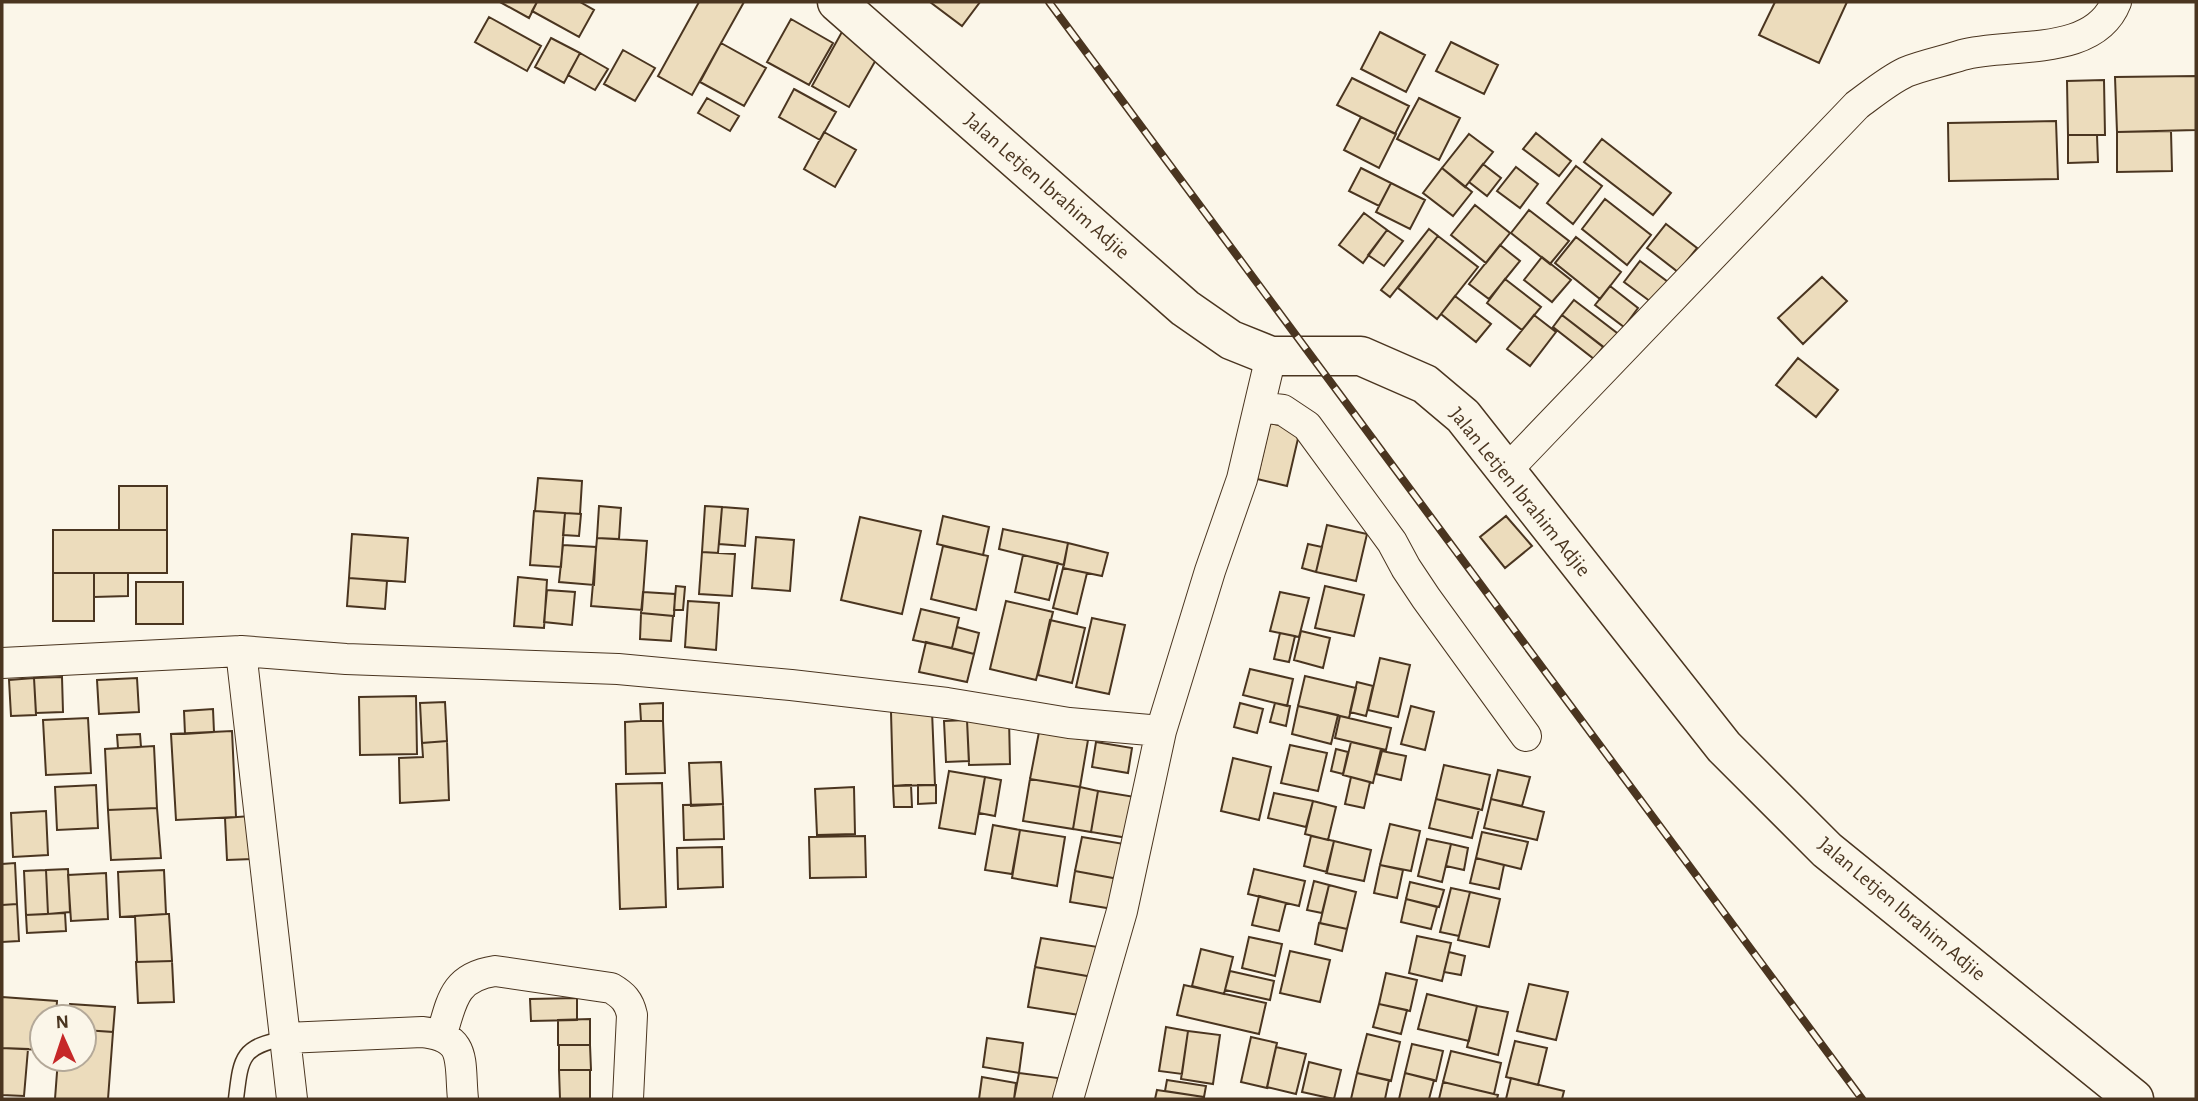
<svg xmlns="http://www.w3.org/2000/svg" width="2198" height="1101" font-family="'Alegreya Sans',sans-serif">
	<rect width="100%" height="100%" fill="#fbf6e9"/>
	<path fill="#ecdcbc" stroke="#4a3520" stroke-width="2" d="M500 2H537L529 18Z
		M537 2H580L594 10 579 37 532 11Z
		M699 2H744L692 95 658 76Z
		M930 2H980L962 26Z
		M1775 2H1847L1819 63 1759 35Z
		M489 17 541 46 527 71 475 42Z
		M791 19 833 43 809 85 767 62Z
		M843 30 881 51 849 107 812 86Z
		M1380 32 1425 55 1406 92 1361 69Z
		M551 38 580 53 564 83 535 67Z
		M1451 42 1498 65 1484 94 1436 71Z
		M721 43 766 68 744 106 700 82Z
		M623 50 655 68 635 101 604 84Z
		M580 53 608 69 595 90 568 75Z
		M2196 76V130L2117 132 2115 77Z
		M1352 78 1409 106 1395 134 1337 105Z
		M2104 80 2105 135H2068L2067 81Z
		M794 89 836 112 820 140 779 117Z
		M707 98 739 116 730 131 698 113Z
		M1419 98 1460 118 1439 160 1397 139Z
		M1361 117 1396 134 1379 168 1344 150Z
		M2056 121 2058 179 1949 181 1948 123Z
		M2171 131 2172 171 2117 172V132Z
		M824 132 856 150 835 187 804 169Z
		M1536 133 1571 161 1559 176 1523 149Z
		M1469 134 1493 152 1465 187 1442 168Z
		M2068 135H2097L2098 162 2068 163Z
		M1602 139 1671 193 1653 215 1584 162Z
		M1483 164 1501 178 1487 196 1469 182Z
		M1576 166 1602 186 1573 224 1547 203Z
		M1516 167 1538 184 1520 208 1497 191Z
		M1361 168 1391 183 1379 206 1349 191Z
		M1442 168 1472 192 1453 216 1423 193Z
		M1391 183 1425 200 1410 229 1376 212Z
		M1605 199 1651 235 1627 265 1582 229Z
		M1475 205 1510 233 1486 263 1451 235Z
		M1529 210 1569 241 1550 264 1511 233Z
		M1364 213 1387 230 1363 263 1339 245Z
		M1666 224 1697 248 1678 272 1647 248Z
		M1429 229 1438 236 1390 297 1381 290Z
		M1387 230 1403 241 1384 266 1368 255Z
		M1438 236 1478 267 1437 319 1398 288Z
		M1576 237 1621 272 1600 299 1555 263Z
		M1500 245 1520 261 1489 299 1469 284Z
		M1542 257 1571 280 1552 302 1524 280Z
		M1640 261 1668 282 1651 302 1624 282Z
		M1822 277 1847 301 1803 344 1778 318Z
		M1505 279 1541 307 1522 330 1487 303Z
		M1610 286 1638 308 1624 327 1595 305Z
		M1455 296 1491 324 1476 342 1441 314Z
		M1574 300 1621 336 1609 351 1562 315Z
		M1534 315 1556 332 1530 366 1507 349Z
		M1562 315 1603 347 1594 359 1553 327Z
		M1798 358 1838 390 1816 417 1776 385Z
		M1270 423 1300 430 1287 486 1257 479Z
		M538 478 582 481 580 514 535 511Z
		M119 486H167V530H119Z
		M599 506 621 508 619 539 597 538Z
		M705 506 722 507 718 553 702 552Z
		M722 507 748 509 745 546 719 544Z
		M534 511 565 513 561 567 530 565Z
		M565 513 581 514 579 536 563 535Z
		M943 516 989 527 983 555 937 544Z
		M1506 516 1532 546 1505 568 1480 537Z
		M860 517 921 531 902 614 841 600Z
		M1327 525 1367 534 1356 581 1316 572Z
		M1003 529 1068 543 1064 565 999 549Z
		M53 530H167V573H53Z
		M352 534 408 538 405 582 349 578Z
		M756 537 794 540 790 591 752 588Z
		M597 538 647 541 642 610 591 606Z
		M1068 543 1108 553 1102 576 1063 568Z
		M1308 544 1322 547 1316 572 1302 568Z
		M563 545 596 547 594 585 559 582Z
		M943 546 988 556 976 610 931 599Z
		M702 552 735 554 732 596 699 594Z
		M1023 555 1058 563 1049 600 1015 592Z
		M1063 568 1087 573 1077 614 1053 608Z
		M53 573H94V621H53Z
		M94 573H128V596L94 597Z
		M518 577 547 580 544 628 514 626Z
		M349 578 387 581 385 609 347 606Z
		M136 582H183V624H136Z
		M676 586 685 587 683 610H674Z
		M1325 586 1364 595 1354 636 1315 628Z
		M547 590 575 592 572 625 544 622Z
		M643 592 675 594 674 616 641 613Z
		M1280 592 1309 598 1299 637 1270 631Z
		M688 601 719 603 716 650 685 647Z
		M1006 601 1053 612 1036 680 990 669Z
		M921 609 959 618 952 648 913 640Z
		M641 613 673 616 671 641 640 639Z
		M1092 618 1125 625 1109 694 1076 687Z
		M1050 620 1085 628 1072 683 1038 675Z
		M957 627 979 633 974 654 952 648Z
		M1301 631 1330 638 1323 668 1294 660Z
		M1280 633 1295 636 1289 662 1274 659Z
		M926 642 974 654 967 682 919 672Z
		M1380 658 1410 665 1398 717 1368 710Z
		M1250 669 1293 679 1287 706 1243 695Z
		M1305 676 1356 688 1349 718 1298 706Z
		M62 677 63 712 36 713 34 678Z
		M34 678 36 715 11 716 9 680Z
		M137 678 139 712 99 714 97 680Z
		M1357 682 1373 686 1366 716 1350 712Z
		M416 696 417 754 360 755 359 697Z
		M445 702 447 741 422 743 420 703Z
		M663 703V721H641L640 704Z
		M1240 703 1263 709 1257 733 1234 727Z
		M1275 703 1290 706 1286 726 1270 722Z
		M1298 706 1338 715 1331 744 1292 734Z
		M1411 706 1434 712 1425 750 1401 744Z
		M213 709 214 732 185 734 184 711Z
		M932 711 935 785 893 786 891 712Z
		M1340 716 1391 728 1386 750 1335 738Z
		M88 718 91 773 46 775 43 720Z
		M1009 719 1010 764 969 765 967 720Z
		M967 720 969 761 946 762 944 721Z
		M641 721H663L665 773 626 774 625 722Z
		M232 731 236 817 176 820 171 734Z
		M1039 732 1088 740 1080 787 1030 779Z
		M140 734 141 747 118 748 117 735Z
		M447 741 449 800 400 803 399 758 423 757 422 743Z
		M1096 742 1132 748 1128 773 1092 767Z
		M1351 742 1381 749 1373 783 1343 775Z
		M1290 745 1327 753 1318 791 1281 783Z
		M154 746 157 808 108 810 105 749Z
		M1336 749 1348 752 1343 774 1331 771Z
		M1382 751 1406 756 1401 780 1376 774Z
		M1233 758 1271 767 1259 820 1221 811Z
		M721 762 723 804 691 806 689 763Z
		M1444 765 1490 775 1482 810 1436 799Z
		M1498 770 1530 777 1522 806 1491 799Z
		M949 771 985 777 975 834 939 828Z
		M985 777 1001 780 995 816 979 813Z
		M1351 777 1370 782 1364 808 1345 804Z
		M1030 779 1080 787 1073 829 1023 821Z
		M662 783 666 907 620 909 616 784Z
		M96 785 98 828 57 830 55 787Z
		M911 785 912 807H894L893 786Z
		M918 785H936V803L918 804Z
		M854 787 855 834 817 835 815 789Z
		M1080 787 1098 791 1091 832 1073 829Z
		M1098 791 1135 797 1128 838 1091 832Z
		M1274 793 1313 801 1306 827 1268 818Z
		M1436 799 1479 809 1472 838 1429 828Z
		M1491 799 1544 812 1537 840 1484 828Z
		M1313 801 1336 807 1328 840 1305 834Z
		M723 804 724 839 684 840 683 805Z
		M157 808 161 858 111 860 108 810Z
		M46 811 48 855 13 857 11 813Z
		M250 816 252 859 227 860 225 818Z
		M1390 824 1420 831 1411 871 1380 865Z
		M993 825 1020 830 1012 874 985 870Z
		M1020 830 1065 837 1057 886 1012 878Z
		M1482 832 1528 842 1521 869 1476 858Z
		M865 836 866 877 810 878 809 837Z
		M1311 836 1334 841 1327 872 1304 866Z
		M1082 837 1130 845 1124 880 1075 871Z
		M1427 839 1451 844 1442 882 1418 876Z
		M1334 841 1371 850 1364 881 1326 873Z
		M1451 844 1468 848 1464 870 1446 866Z
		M722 847 723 887 678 889 677 848Z
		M1476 858 1504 865 1499 889 1470 883Z
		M15 863 17 904 2 905V864Z
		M1380 865 1403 870 1397 898 1374 893Z
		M68 869 70 912 48 914 46 870Z
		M1254 869 1305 881 1299 906 1248 894Z
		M46 870 48 914 26 915 24 871Z
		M164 870 166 914 120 917 118 872Z
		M1075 871 1118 879 1113 909 1070 902Z
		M106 873 108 919 71 921 68 875Z
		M1314 881 1329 885 1322 913 1307 910Z
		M1410 882 1444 890 1439 907 1406 899Z
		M1329 885 1356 892 1347 929 1320 923Z
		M1451 888 1470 892 1459 936 1440 932Z
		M1470 892 1500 899 1489 947 1458 940Z
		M1259 896 1286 903 1279 931 1252 925Z
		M1406 899 1437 907 1431 929 1401 922Z
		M17 904 19 941 2 942V905Z
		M65 913 66 931 27 933 26 915Z
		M166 914H169L172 961 137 962 135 916Z
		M1319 923 1347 929 1342 951 1315 944Z
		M1417 936 1451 943 1442 981 1409 973Z
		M1249 937 1282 944 1275 976 1242 968Z
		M1041 938 1098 947 1093 977 1035 967Z
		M1201 949 1233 957 1224 994 1192 986Z
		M1290 951 1330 960 1320 1002 1280 993Z
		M1449 952 1465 956 1461 975 1444 972Z
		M172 961 174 1002 138 1003 136 962Z
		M1035 967 1093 977 1086 1016 1028 1007Z
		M1230 971 1274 981 1270 1000 1225 990Z
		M1386 973 1417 980 1410 1011 1379 1004Z
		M1529 984 1568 992 1556 1040 1517 1031Z
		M1184 985 1266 1003 1259 1034 1177 1015Z
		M1427 994 1477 1006 1469 1041 1418 1029Z
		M2 997 57 1001 56 1017H42V1050L2 1048Z
		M577 998V1020L531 1021 530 999Z
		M70 1004 115 1007 113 1032 84 1030V1017H69Z
		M1379 1004 1407 1010 1401 1034 1373 1027Z
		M1477 1006 1508 1012 1498 1055 1467 1047Z
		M590 1019V1045H558V1020Z
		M1166 1027 1188 1031 1182 1074 1159 1071Z
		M84 1030 113 1032 108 1099H55L58 1059H84Z
		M1188 1031 1220 1035 1213 1084 1181 1079Z
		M1367 1034 1400 1042 1391 1081 1357 1073Z
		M1251 1037 1277 1043 1267 1088 1241 1082Z
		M987 1038 1023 1043 1019 1073 983 1067Z
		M1515 1041 1547 1048 1538 1085 1506 1077Z
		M1412 1044 1443 1051 1436 1081 1405 1073Z
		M559 1045H590L591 1070H559Z
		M1276 1047 1306 1054 1296 1094 1267 1087Z
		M2 1048 28 1049 24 1096 2 1095Z
		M1451 1051 1501 1063 1494 1094 1443 1082Z
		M1309 1062 1341 1070 1334 1099 1302 1092Z
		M559 1070H590V1099H560Z
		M1019 1073 1058 1078 1055 1099H1014Z
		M1357 1073 1389 1080 1385 1099H1351Z
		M1405 1073 1434 1080 1429 1099H1399Z
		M982 1077 1016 1083 1014 1099H979Z
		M1511 1078 1564 1091 1562 1099H1506Z
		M1167 1080 1206 1086 1204 1097 1165 1091Z
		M1443 1082 1498 1095 1497 1099H1439Z
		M1157 1090 1204 1097V1099H1155Z"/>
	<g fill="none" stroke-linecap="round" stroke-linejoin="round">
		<defs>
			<path id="service" d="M236 1099C241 1057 241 1047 286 1038"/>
			<path id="minor" d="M1259 407 1283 410 1307 426 1392 542 1406 568 1426 598 1526 736
				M1506 471 1857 105C1872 94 1889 80 1906 72 1923 65 1944 61 1962 55 2009 42 2094 58 2116 2
				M241 651 292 1099
				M2 663 241 651 346 659 618 669 791 685 947 703 1069 723 1161 731
				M442 1034C452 999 455 977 495 971L611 988C623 995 629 1001 632 1015L628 1099
				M286 1038 422 1032C468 1037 459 1061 463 1099
				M1068 1099 1122 911 1161 731 1210 571 1242 479 1271 356"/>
			<path id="trunk" d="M837 2 1185 308 1231 340 1271 356H1361L1425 384 1463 416 1724 747 1827 850 2134 1099"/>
		</defs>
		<use href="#service" stroke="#4a3520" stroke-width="17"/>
		<use href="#minor" stroke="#4a3520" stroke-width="32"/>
		<use href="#trunk" stroke="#4a3520" stroke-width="41"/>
		<use href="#service" stroke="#fbf6e9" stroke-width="14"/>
		<use href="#minor" stroke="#fbf6e9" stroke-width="30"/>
		<use href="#trunk" stroke="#fbf6e9" stroke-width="38"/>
		<defs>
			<path id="rail" d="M1049 2 1862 1099"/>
		</defs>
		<use href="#rail" stroke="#4a3520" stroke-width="8"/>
		<use href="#rail" stroke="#fbf6e9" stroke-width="5" stroke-dasharray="16" stroke-linecap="butt"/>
	</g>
	<g text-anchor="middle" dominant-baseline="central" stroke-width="5" stroke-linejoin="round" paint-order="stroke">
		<g font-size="21" fill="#4a3520" stroke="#fbf6e9">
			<text transform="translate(1047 186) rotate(41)">Jalan Letjen Ibrahim Adjie</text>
			<text transform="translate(1520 492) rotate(51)">Jalan Letjen Ibrahim Adjie</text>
			<text transform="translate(1902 909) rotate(40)">Jalan Letjen Ibrahim Adjie</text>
		</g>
	</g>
	<rect width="2198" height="1101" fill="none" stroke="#4a3520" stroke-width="7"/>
	<g transform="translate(63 1038) rotate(357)"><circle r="33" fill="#fbf6e9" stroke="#b4a999" stroke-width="2"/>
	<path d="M0-5L12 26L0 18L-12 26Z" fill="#c62828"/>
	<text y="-10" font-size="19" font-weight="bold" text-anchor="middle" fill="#4a3520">N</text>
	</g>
</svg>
